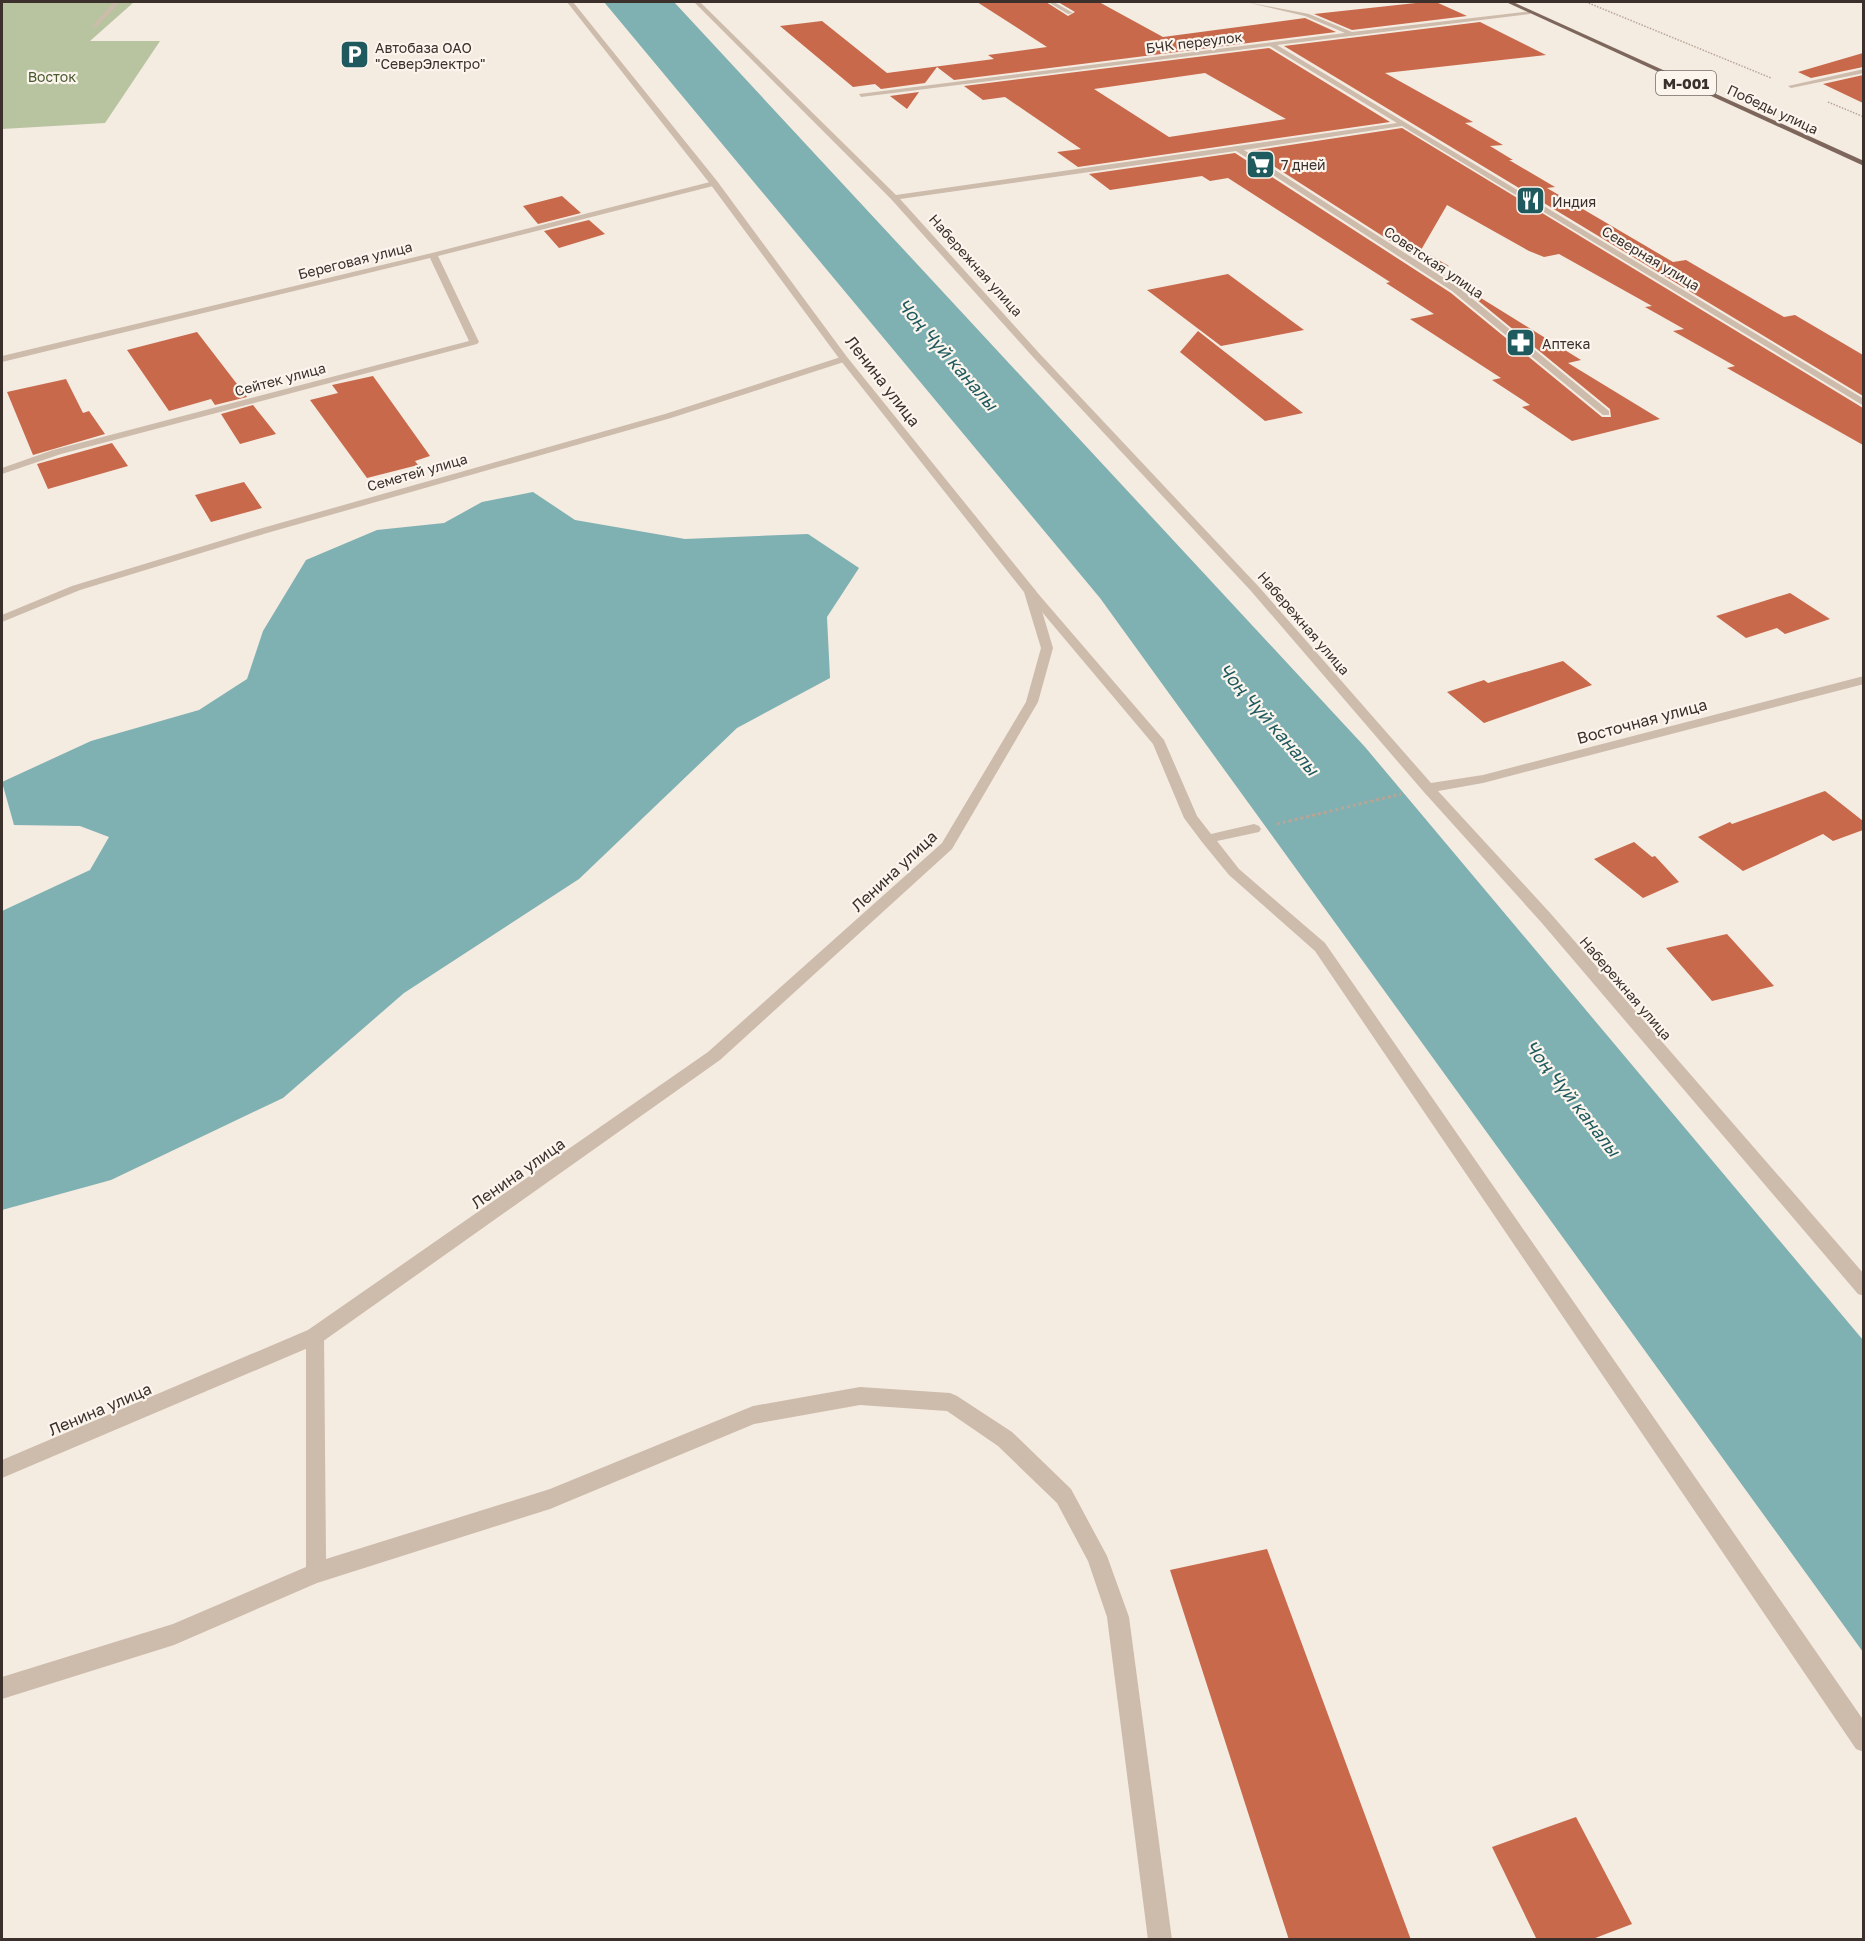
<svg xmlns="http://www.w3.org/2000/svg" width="1865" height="1941" font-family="'Golos Text',sans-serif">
	<rect width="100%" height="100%" fill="#f4ebe1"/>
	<path fill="#b8c4a0" d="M2 2H134L90 41H160L105 123 2 129Z"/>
	<path fill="#7fb0b2" d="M604 2H674L1365 747 1863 1340V1652L1100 598Z
		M533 492 575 520 685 539 808 534 859 568 827 617 830 678 737 728 579 879 404 993 283 1098 111 1180 2 1210V911L90 870 109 837 80 826 14 825 2 782 91 741 199 710 247 679 263 631 306 560 377 530 444 523 482 502Z"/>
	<path fill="#c8694b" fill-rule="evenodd" d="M977 2H1046L1068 16 1075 12 1058 2H1099L1163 37 1305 18 1336 32 954 80 937 67 925 83 881 89 875 84 853 87 780 26 822 21 887 73 994 59 988 55 1047 47Z
		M1425 2H1436L1467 16 1352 30 1314 14Z
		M1480 22 1546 55 1385 73 1473 122 1465 123 1503 145 1490 146 1513 160H1509L1555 187 1547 188 1673 262 1686 260 1784 317 1795 315 1863 355V396L1284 46Z
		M1269 48 1390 122 1078 167 1057 152 1081 149 1005 97 983 100 964 86ZM1205 73 1286 119 1169 137 1094 89Z
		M1863 53V67L1811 78 1798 72Z
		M1863 75V103L1823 84Z
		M919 92 907 109 890 96Z
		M1402 128 1863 408V445L1727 368 1735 366 1673 331 1684 329 1645 307 1652 306 1559 254 1544 257 1529 251 1447 205 1421 250 1449 266 1434 269 1581 360 1568 363 1660 419 1572 441 1522 407 1530 405 1492 380 1501 378 1410 319 1434 314 1386 283 1390 282 1228 178 1210 181 1202 176 1110 190 1089 174 1235 153 1451 293 1602 417H1611L1610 409 1459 285 1250 151Z
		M562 196 581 213 538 224 523 206Z
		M589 220 605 234 559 248 544 231Z
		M1228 274 1304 330 1221 346 1147 290Z
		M1198 331 1303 413 1265 421 1180 352Z
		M197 332 247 397 215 405 211 399 169 411 127 350Z
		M373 376 430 456 415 461 418 465 367 478 310 400 338 393 332 385Z
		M66 379 83 413 89 411 105 434 33 455 7 392Z
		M253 405 276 434 240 444 221 414Z
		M112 443 128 466 48 489 37 464Z
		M244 482 262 508 211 522 195 495Z
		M1790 593 1830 619 1785 634 1777 628 1746 638 1716 616Z
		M1563 661 1592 685 1484 723 1447 692 1484 680 1488 683Z
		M1825 791 1863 821V830L1833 841 1823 834 1743 871 1698 837 1730 822 1732 824Z
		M1634 842 1652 857 1655 856 1679 882 1643 898 1594 859Z
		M1727 934 1774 986 1712 1001 1666 948Z
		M1267 1549 1411 1940H1289L1170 1570Z
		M1576 1817 1632 1924 1590 1940H1537L1492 1847Z"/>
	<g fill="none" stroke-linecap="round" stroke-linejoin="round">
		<path stroke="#b9a596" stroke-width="1.5" stroke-dasharray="1.5 1.5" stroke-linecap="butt" d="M1586 2 1771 78
			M1828 102 1864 117"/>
		<path stroke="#b9a596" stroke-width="3" stroke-dasharray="3 3" stroke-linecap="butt" d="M1277 824 1401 794"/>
		<path fill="#cdbbac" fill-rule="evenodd" d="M114 2H120L96 27H92Z
			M315 1328 322 1330 324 1336 326 1559 550 1489 753 1406 860 1387 950 1393 957 1396 1012 1432 1071 1489 1107 1556 1129 1617 1172 1940H1148L1107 1617 1088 1561 1057 1503 998 1446 947 1411 860 1405 754 1424 550 1509 317 1583 174 1645 2 1699V1677L173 1624 306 1567V1336L308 1330Z"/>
		<path fill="#cdbbac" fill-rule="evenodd" d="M694 2H700L896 195 1397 123 1270 46 861 97 859 94 1345 33 1305 16 1246 2 1309 14 1352 32 1532 11 1530 14 1277 45 1864 399V406L1402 126 1244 150 1458 287 1609 411V415H1603L1452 291 1236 151 900 199 1039 353 1259 587 1431 783 1483 775 1864 676V684L1483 783 1438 791 1551 914 1864 1274V1296L1858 1294 1541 922 1423 791 1251 591 1033 357 891 199Z
			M1048 2H1054L1073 13 1068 14Z
			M1864 69V73L1791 88 1788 86Z
			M714 181 718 183 717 185 438 256 479 342 477 344 61 454 2 474V468L53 450 469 341 430 258 2 362V356L432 253Z
			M844 356 847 357V361L671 418 267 533 80 590 2 622V615L72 586 259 529 665 414Z
			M1030 588 1034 589 1164 740 1197 816 1211 834 1254 824 1259 826 1261 829 1259 832 1217 841 1239 869 1325 943 1864 1721V1752L1856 1749 1315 951 1229 875 1202 842 1184 818 1153 744 1026 593V589Z"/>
		<path fill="#cdbbac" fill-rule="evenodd" d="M567 2H573L717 181 847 357 1036 591 1053 648 1038 702 952 849 720 1060 322 1342 2 1478V1460L308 1330 708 1052 942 843 1026 702 1041 648 1024 592 841 361 711 185Z"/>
		<path fill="#7d675c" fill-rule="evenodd" d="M1506 2H1513L1864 161V166Z"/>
	</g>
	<defs>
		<symbol id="parking-square" viewBox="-11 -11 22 22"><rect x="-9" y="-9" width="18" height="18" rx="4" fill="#1f5a5e" stroke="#fbf5ee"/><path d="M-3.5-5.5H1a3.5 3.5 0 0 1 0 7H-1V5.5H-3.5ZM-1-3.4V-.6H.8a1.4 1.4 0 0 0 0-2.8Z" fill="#fff"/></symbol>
		<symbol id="supermarket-square" viewBox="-11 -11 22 22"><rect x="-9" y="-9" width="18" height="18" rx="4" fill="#1f5a5e" stroke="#fbf5ee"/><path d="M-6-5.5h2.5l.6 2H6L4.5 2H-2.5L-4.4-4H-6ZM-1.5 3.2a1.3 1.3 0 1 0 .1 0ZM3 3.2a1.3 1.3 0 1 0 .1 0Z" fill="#fff"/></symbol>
		<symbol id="restaurant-square" viewBox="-11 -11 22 22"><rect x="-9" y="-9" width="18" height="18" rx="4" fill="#1f5a5e" stroke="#fbf5ee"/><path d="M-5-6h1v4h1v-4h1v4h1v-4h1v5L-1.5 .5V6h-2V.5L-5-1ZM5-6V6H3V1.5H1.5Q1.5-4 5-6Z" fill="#fff"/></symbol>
		<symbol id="pharmacy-square" viewBox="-11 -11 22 22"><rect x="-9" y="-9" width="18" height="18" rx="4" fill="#1f5a5e" stroke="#fbf5ee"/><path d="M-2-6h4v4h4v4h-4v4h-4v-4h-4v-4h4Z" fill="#fff"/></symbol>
	</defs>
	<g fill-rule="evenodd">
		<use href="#parking-square" x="338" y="38" width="33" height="33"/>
		<use href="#supermarket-square" x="1244" y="148" width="33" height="33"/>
		<use href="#restaurant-square" x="1514" y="184" width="33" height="33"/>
		<use href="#pharmacy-square" x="1504" y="326" width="33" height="33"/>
	</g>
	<g text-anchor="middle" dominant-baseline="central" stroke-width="4.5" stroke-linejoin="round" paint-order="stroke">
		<g font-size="14" fill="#3b302b" stroke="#fbf5ee">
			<text transform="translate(1194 42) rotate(-7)">БЧК переулок</text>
			<text transform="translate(1773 109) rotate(25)">Победы улица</text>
			<text transform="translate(1651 258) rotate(31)">Северная улица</text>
			<text transform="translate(355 260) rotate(-14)">Береговая улица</text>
			<text transform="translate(1434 262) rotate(34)">Советская улица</text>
			<text transform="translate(976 265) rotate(48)">Набережная улица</text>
			<text transform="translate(280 379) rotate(-15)">Сейтек улица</text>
			<text transform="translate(417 472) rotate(-16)">Семетей улица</text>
			<text transform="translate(1304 623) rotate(49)">Набережная улица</text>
			<text transform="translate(1626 988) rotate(49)">Набережная улица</text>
		</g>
		<g font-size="14" fill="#3b302b" stroke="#fbf5ee" text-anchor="start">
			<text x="375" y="47">Автобаза ОАО<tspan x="375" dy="16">"СеверЭлектро"</tspan></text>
			<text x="1281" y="164">7 дней</text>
			<text x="1552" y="201">Индия</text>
			<text x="1542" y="343">Аптека</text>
		</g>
		<g font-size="14" fill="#4a5a2e" stroke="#fbf5ee">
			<text x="52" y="76">Восток</text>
		</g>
		<rect fill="#fbf5ee" stroke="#756b66" stroke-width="1.5" x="1656" y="71" width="60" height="24" rx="4.5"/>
		<g font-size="15" font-weight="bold" fill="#3b302b">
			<text x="1686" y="83">М-001</text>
		</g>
		<g font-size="16" fill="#3b302b" stroke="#fbf5ee">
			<text transform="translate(883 381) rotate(52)">Ленина улица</text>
			<text transform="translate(1642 721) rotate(-15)">Восточная улица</text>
			<text transform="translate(894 871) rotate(-43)">Ленина улица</text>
			<text transform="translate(518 1173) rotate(-35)">Ленина улица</text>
			<text transform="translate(100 1409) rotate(-23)">Ленина улица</text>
		</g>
		<g font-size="18" font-style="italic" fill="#1f5a5e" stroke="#fbf5ee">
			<text transform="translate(948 354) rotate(49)">Чоң Чүй каналы</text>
			<text transform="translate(1269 719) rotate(49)">Чоң Чүй каналы</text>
			<text transform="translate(1573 1098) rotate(52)">Чоң Чүй каналы</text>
		</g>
	</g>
	<rect width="1865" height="1941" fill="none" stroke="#3b302b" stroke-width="6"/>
</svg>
